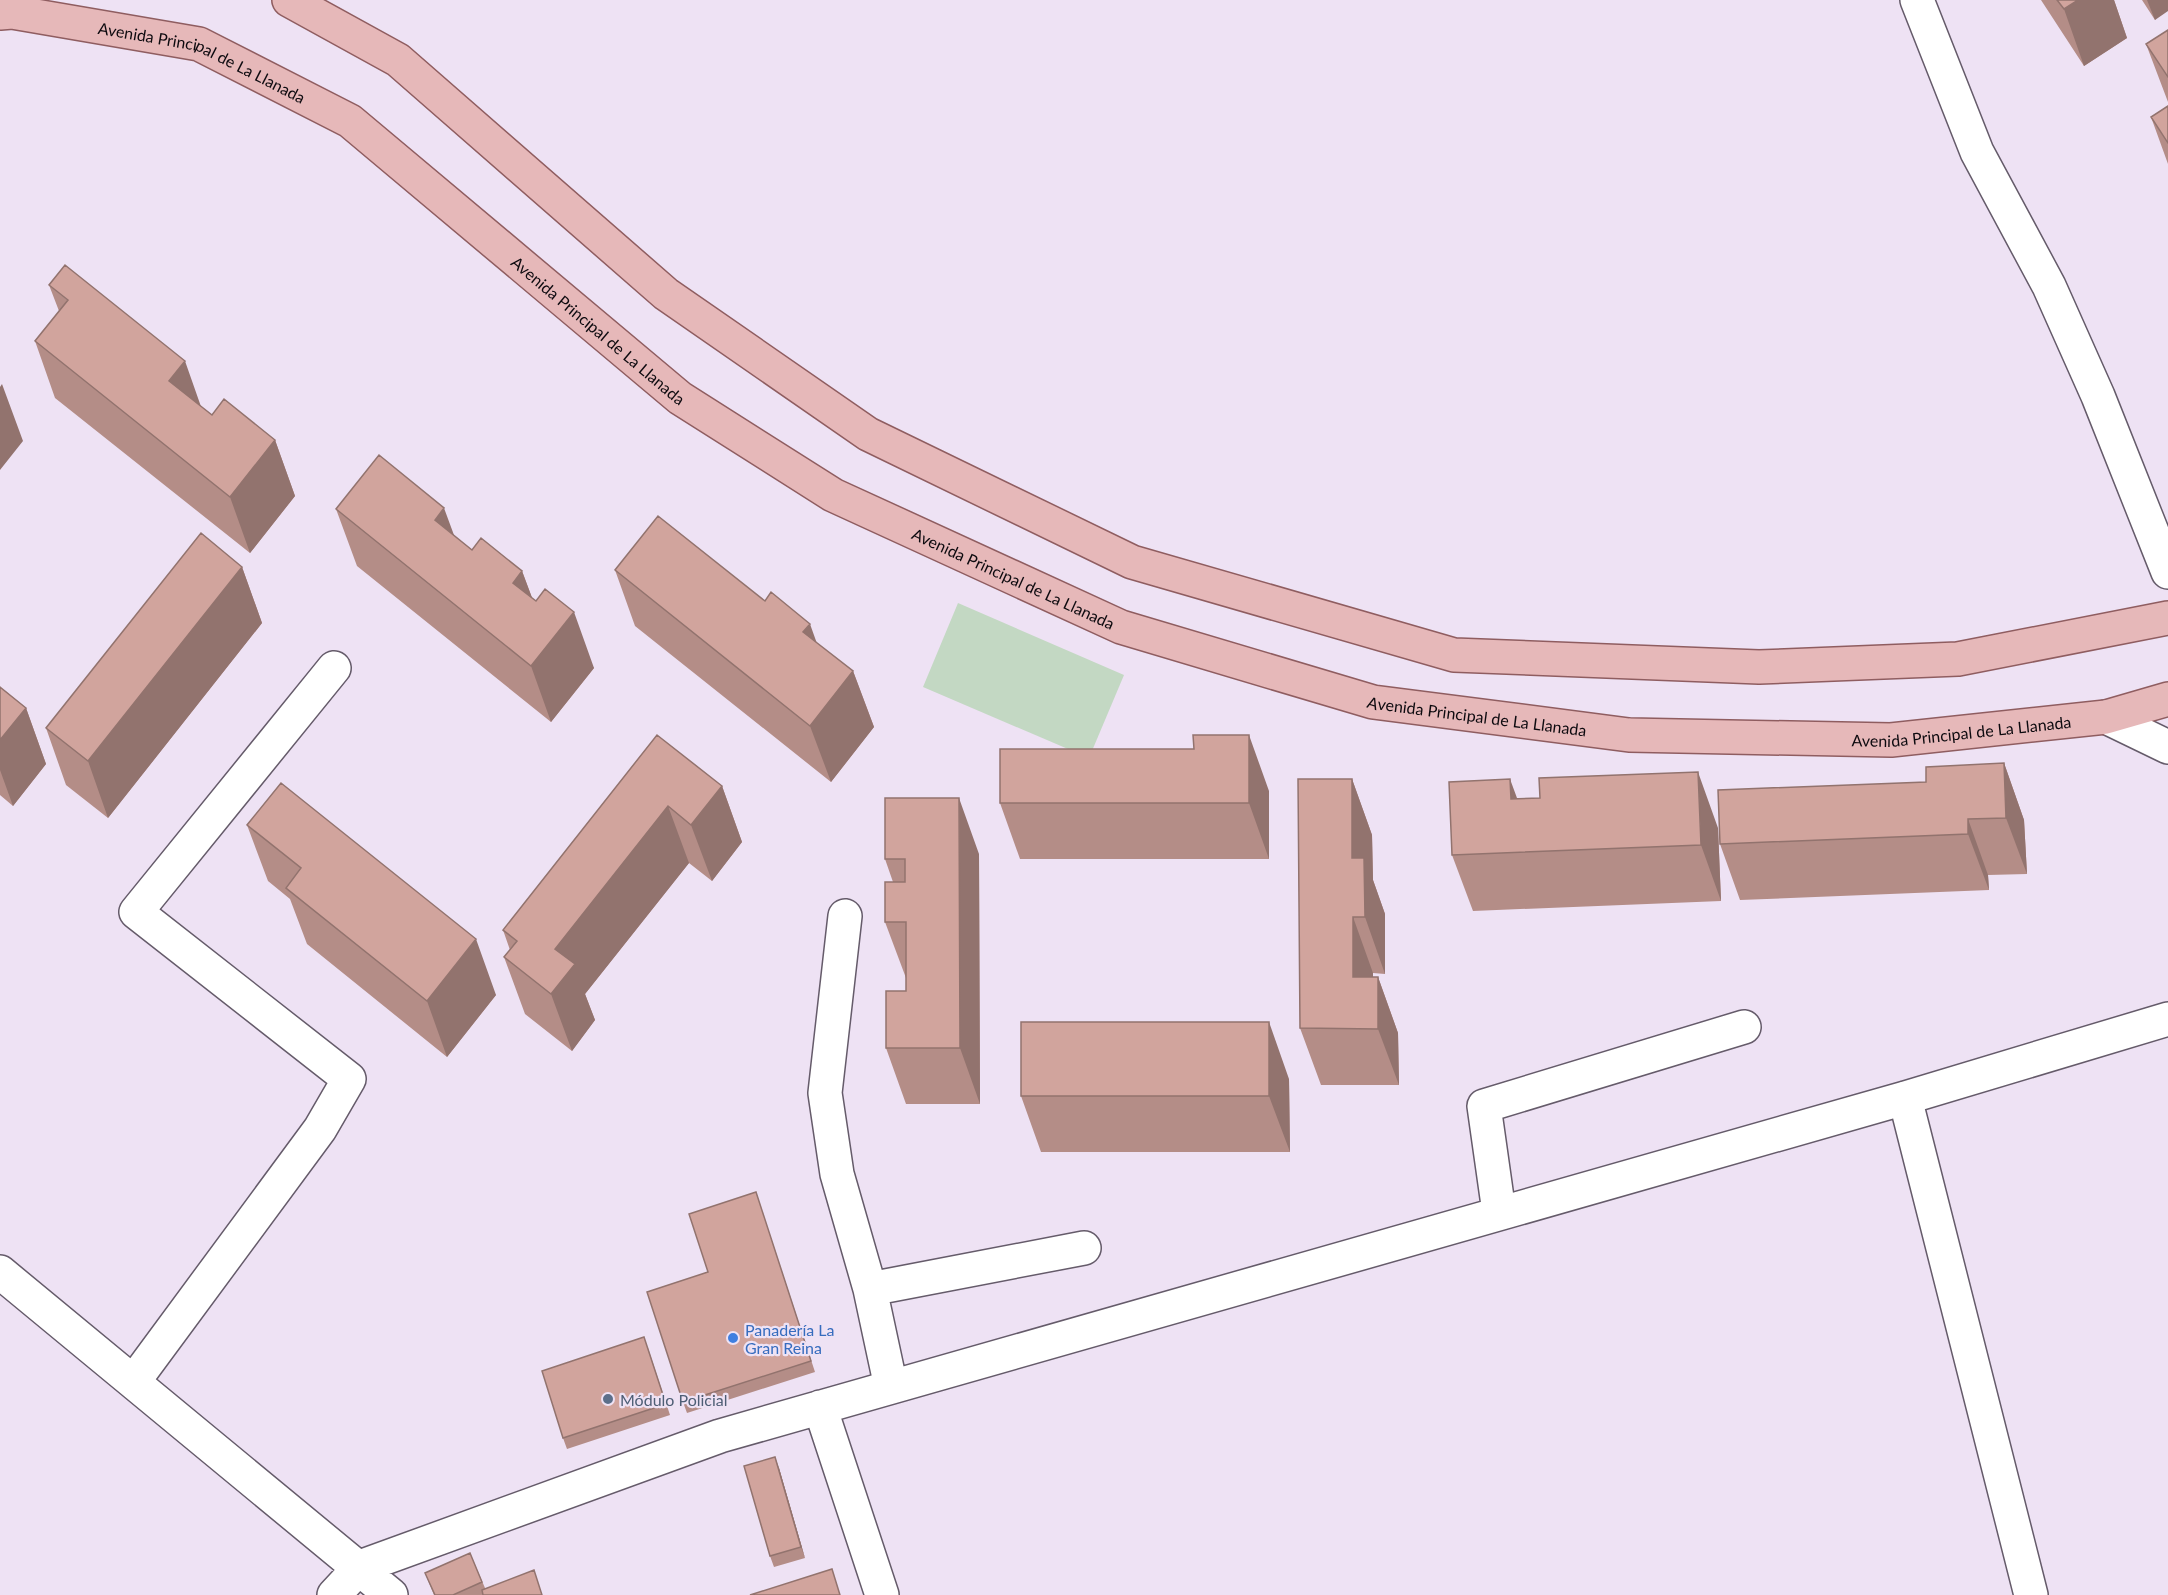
<svg xmlns="http://www.w3.org/2000/svg" width="2168" height="1595" font-family="Lato,sans-serif">
	<rect width="100%" height="100%" fill="#eee2f4"/>
	<path fill="#c3d8c3" d="M958 603 1124 675 1089 758 923 687Z"/>
	<g fill="none" stroke-linecap="round" stroke-linejoin="round">
		<defs>
			<path id="minor" d="M1917 0 1977 152 2049 286 2098 396 2168 572
				M2106 717 2168 747
				M845 916 825 1093 837 1174 870 1289 891 1387
				M1905 1098 2031 1595
				M1499 1212 1484 1106 1744 1027
				M0 1272 391 1595
				M870 1289 1084 1248
				M134 1381 320 1129 349 1079 136 912 334 668
				M820 1407 882 1595
				M334 1595 360 1567 720 1436 1905 1098 2168 1019"/>
			<g id="major">
				<path d="M289 0 398 60 666 294 868 434 1132 562 1454 655 1759 667 1958 659 2168 618"/>
				<path id="s1" d="M0 13 12 12 199 44 350 121 680 398 833 495 1121 627 1373 702 1629 735 1891 740 2106 717 2168 699"/>
			</g>
		</defs>
		<use href="#minor" stroke="#655b6a" stroke-width="36"/>
		<use href="#major" stroke="#8f5d60" stroke-width="36"/>
		<use href="#minor" stroke="#fff" stroke-width="33"/>
		<use href="#major" stroke="#e6b8b9" stroke-width="33"/>
	</g>
	<path fill="#b48d87" d="M2041 0H2114L2127 38 2084 66Z
		M2142 0H2168L2155 20Z
		M2168 30V102L2146 44Z
		M2168 106V164L2151 117Z
		M49 285 212 415 275 440 295 496 250 553 55 398 35 341 59 311Z
		M336 509 454 536 472 550 522 571 532 598 536 601 594 668 551 722 357 566Z
		M242 567 262 623 108 818 66 785 46 728Z
		M615 570 853 671 874 727 831 782 635 626Z
		M0 687 26 708 46 764 13 806 0 795Z
		M657 735 722 786 742 842 712 881 689 863 585 994 595 1020 572 1051 525 1014 504 957 510 950 503 930Z
		M2004 763 2024 820 2027 874 1988 875 1989 890 1740 900 1720 844 1926 782Z
		M1352 779 1372 835 1373 880 1385 914V974L1373 973V977H1378L1398 1033 1399 1085H1321L1300 1028Z
		M1269 791V859H1020L1000 803Z
		M1517 798 1718 828 1721 901 1473 911 1452 855Z
		M247 825 496 995 447 1057 307 944 290 899 268 881Z
		M979 854 980 1104H906L886 1048 906 991V978L885 922 893 882 885 859Z
		M1289 1079 1290 1152H1041L1021 1096Z
		M756 1192 815 1372 687 1413 683 1402 708 1272Z
		M648 1348 670 1415 567 1449 563 1438Z
		M779 1468 805 1558 774 1567 770 1556Z
		M470 1553 485 1588 543 1595H434L425 1573Z"/>
	<path fill="#92736e" d="M2078 0H2114L2127 38 2084 66 2064 9Z
		M2147 0H2168V11L2155 20Z
		M185 361 205 418 169 381Z
		M2 384 23 441 0 470V387Z
		M275 440 295 496 250 553 230 497Z
		M444 508 465 565 435 520Z
		M242 567 262 623 108 818 88 761Z
		M522 571 543 627 513 583Z
		M574 612 594 668 551 722 531 666Z
		M810 624 830 680 803 632Z
		M853 671 874 727 831 782 810 726Z
		M26 708 46 764 13 806 0 770V740Z
		M1249 735 1269 791V859L1249 803Z
		M2004 763 2024 820 2027 874 2006 818Z
		M1698 772 1718 828 1721 901 1701 845Z
		M1352 779 1372 835 1373 880 1385 914V974L1365 917 1352 858Z
		M1510 779 1531 836 1511 799Z
		M722 786 742 842 712 881 691 825Z
		M959 798 979 854 980 1104 960 1048Z
		M668 806 689 863 585 994 595 1020 572 1051 551 994 555 949Z
		M1968 819 1988 875 1989 890 1968 834Z
		M1353 917 1373 973V1029L1353 977Z
		M476 939 496 995 447 1057 427 1001Z
		M1378 977 1398 1033 1399 1085 1378 1029Z
		M1269 1022 1289 1079 1290 1152 1269 1096Z
		M775 1457 779 1468 805 1558 801 1547Z"/>
	<path fill="#d1a49d" stroke="#92736e" stroke-width="1.5" d="M2057 0H2078L2064 9Z
		M2168 30V77L2146 44Z
		M2168 106V143L2151 117Z
		M65 265 185 361 169 381 212 415 224 399 275 440 230 497 35 341 68 300 49 285Z
		M379 455 444 508 435 520 472 550 481 538 522 571 513 583 536 601 545 589 574 612 531 666 336 509Z
		M658 516 765 601 771 592 810 624 803 632 853 671 810 726 615 570Z
		M201 533 242 567 88 761 46 728Z
		M0 687 26 708 0 740Z
		M657 735 722 786 691 825 668 806 555 949 575 964 551 994 504 957 517 941 503 930Z
		M1193 735H1249V803H1000V749H1194Z
		M2004 763 2006 818 1968 819V834L1720 844 1718 790 1926 782V767Z
		M1698 772 1701 845 1452 855 1449 782 1510 779 1511 799 1540 798 1539 778Z
		M1298 779H1352V858H1364L1365 917H1353V977H1378V1029L1300 1028Z
		M281 783 476 939 427 1001 286 888 301 868 247 825Z
		M885 798H959L960 1048H886V991H906V922H885V882H905V859H885Z
		M1021 1022H1269V1096H1021Z
		M756 1192 811 1361 683 1402 647 1292 708 1272 689 1214Z
		M644 1337 666 1404 563 1438 542 1371Z
		M775 1457 801 1547 770 1556 744 1466Z
		M470 1553 482 1582 453 1595H435L425 1573Z
		M832 1569 840 1595H750Z
		M534 1570 542 1595H483L482 1590Z"/>
	<circle fill="#3f7fe0" stroke="#eee2f4" stroke-width="2" cx="733" cy="1338" r="6"/>
	<circle fill="#5c6f8a" stroke="#eee2f4" stroke-width="2" cx="608" cy="1399" r="6"/>
	<g text-anchor="middle" dominant-baseline="central" stroke-width="4.5" stroke-linejoin="round" paint-order="stroke">
		<g font-size="16" fill="#0d0a0f" stroke="#eee2f4">
			<text stroke="none"><textPath href="#s1" startOffset="210">Avenida Principal de La Llanada</textPath></text>
			<text stroke="none"><textPath href="#s1" startOffset="696">Avenida Principal de La Llanada</textPath></text>
			<text stroke="none"><textPath href="#s1" startOffset="1182">Avenida Principal de La Llanada</textPath></text>
			<text stroke="none"><textPath href="#s1" startOffset="1668">Avenida Principal de La Llanada</textPath></text>
			<text stroke="none"><textPath href="#s1" startOffset="2154">Avenida Principal de La Llanada</textPath></text>
		</g>
		<g font-size="16" fill="#366cbe" stroke="#eee2f4" text-anchor="start">
			<text x="745" y="1329">Panadería La<tspan x="745" dy="18">Gran Reina</tspan></text>
		</g>
		<g font-size="16" fill="#4e5e75" stroke="#eee2f4" text-anchor="start">
			<text x="620" y="1399">Módulo Policial</text>
		</g>
	</g>
</svg>
